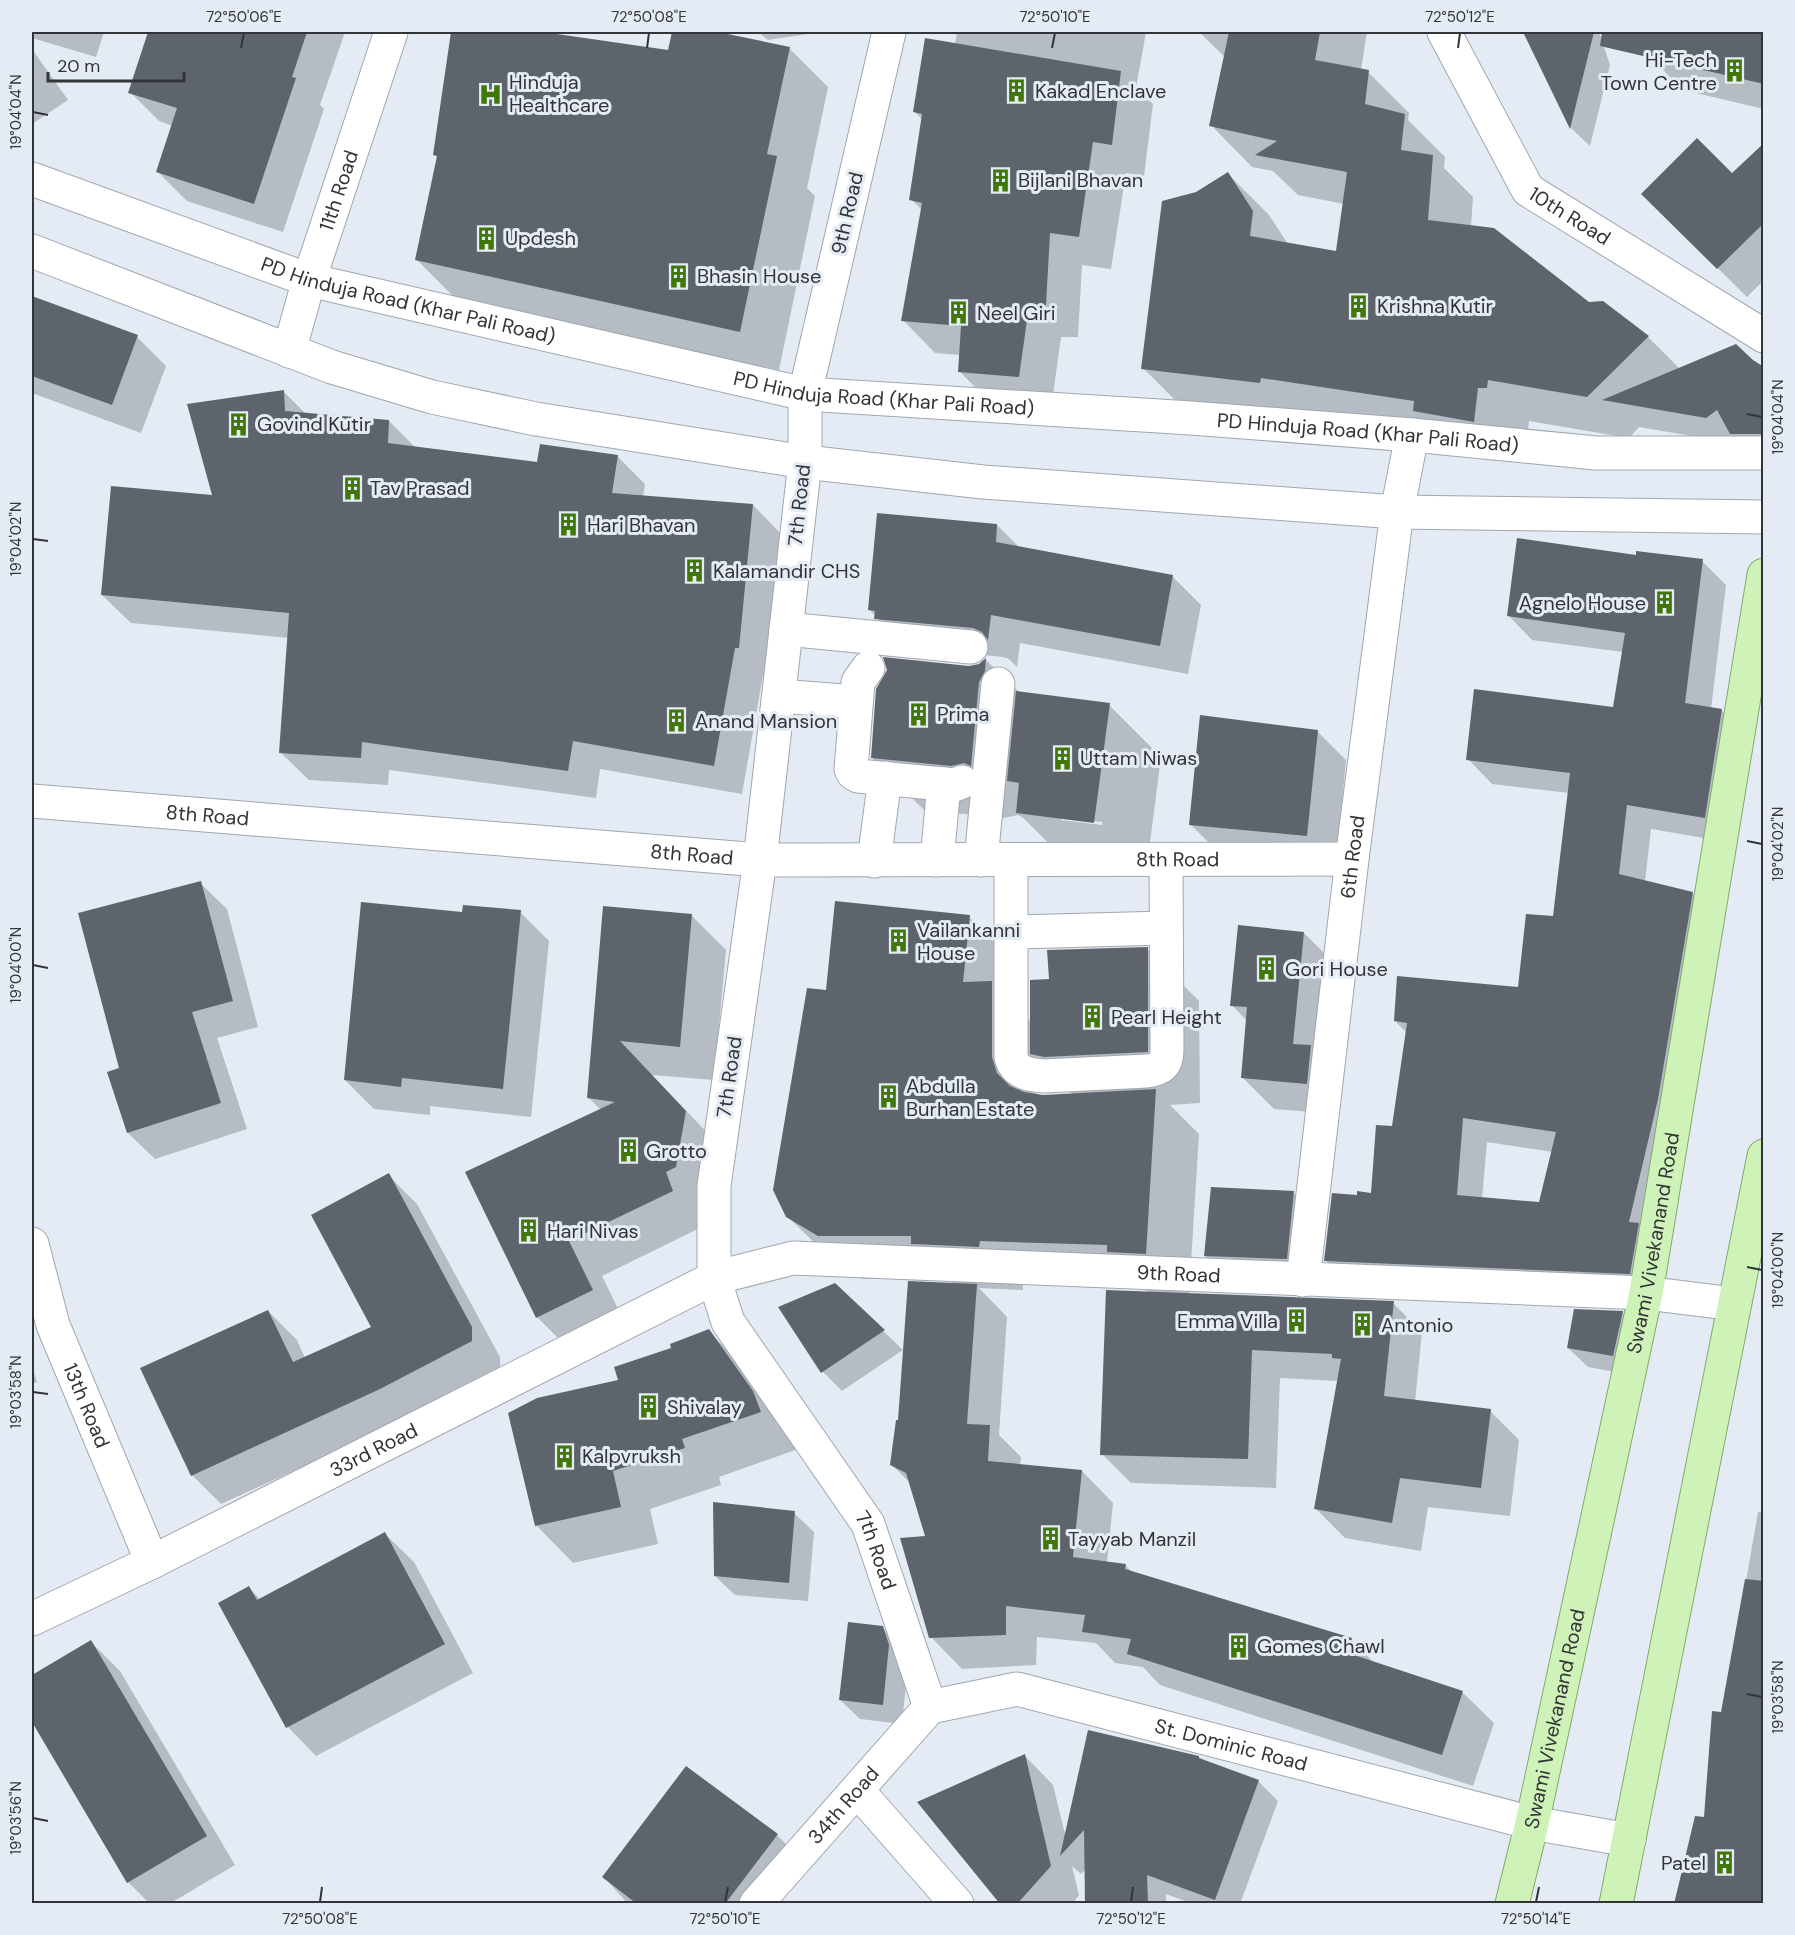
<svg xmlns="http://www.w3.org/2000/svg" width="1795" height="1935" font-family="'DM Sans',sans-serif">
	<rect width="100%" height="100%" fill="#e4ebf4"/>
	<path fill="#0003" fill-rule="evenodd" d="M32 32H104L96 57 32 38Z
		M150 32H345L320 105 324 109 283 232 187 201 158 172 173 126 159 121 130 92Z
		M453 32H533L669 52 674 32H710L789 48 828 87 807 188 815 196 779 370 455 298 416 259 438 158 434 154Z
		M758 32H821L768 40Z
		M957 32H1146L1136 88 1153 104 1144 176 1126 173 1111 269 1082 265 1078 337H1061L1051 409 992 404 959 371 961 355 935 353 903 320 922 210 911 199 923 120 915 112 955 44Z
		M1199 32H1367L1361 70 1368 72 1409 113 1408 120 1445 157 1444 168 1473 197 1471 227 1589 303 1603 302 1648 337 1680 369 1752 361 1764 368V460L1733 443 1639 427 1629 438 1529 421 1528 429H1519L1515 462 1456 451 1184 409 1143 368 1197 193 1228 174 1269 215 1288 244 1337 253 1344 204 1298 195 1273 171 1252 167 1211 125 1225 57Z
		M1525 32H1599L1610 65 1590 146 1571 128Z
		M1655 32H1764V109L1683 90 1650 57Z
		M32 49 68 100 32 124Z
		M1764 168V280L1747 297 1643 194Z
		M32 298 137 337 166 366 141 433 32 393Z
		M283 391 307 415 389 421 416 448 539 463 617 456 645 484 643 497 753 505 781 534 767 675H763L742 794 600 769 596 798 389 770 388 785 309 780 280 752 289 638 131 623 102 595 214 497Z
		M997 525 1020 548 1172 576 1201 605 1188 674 1020 643 1017 667 1009 659 1003 657 904 647 869 609Z
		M1637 556 1702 561 1726 585 1711 709 1722 711 1746 735 1728 842 1651 829 1645 882 1692 893 1716 917 1654 1297 1350 1285 1326 1260 1358 1196 1372 1194 1394 1128 1407 1033 1395 1021 1519 989 1554 918 1569 793 1492 784 1468 759 1614 708 1623 652 1532 640 1508 615ZM1487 1142 1553 1152 1541 1204 1482 1199Z
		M986 660 1020 693 1109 705 1161 757 1146 874 1070 864 1022 817 1018 815 1004 818 924 810 872 758 969 667 980 665ZM1061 817 1102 822V825L1061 820Z
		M1317 731 1346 760 1336 865 1219 853 1190 824Z
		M200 883 227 909 258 1027 217 1038 247 1129 155 1159 128 1133 109 1073 121 1069Z
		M604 907 691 915 726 950 714 1080 652 1075 720 1146 706 1225 602 1276 626 1325 571 1351 537 1317 601 1110 589 1098Z
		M520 912 549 941 531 1117 430 1106V1115L374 1109 345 1080 464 914Z
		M969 917 1013 961 1009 1000 1031 1022 1050 980 1147 949 1199 1001 1200 1103 1170 1105 1199 1134 1189 1295 1393 1303 1422 1332 1415 1402 1490 1411 1519 1440 1510 1516 1428 1507 1421 1551 1345 1538 1316 1509 1338 1381 1280 1378 1276 1488 1131 1483 1102 1454 1150 1293 1145 1289 1023 1284V1290L979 1288 1007 1317 999 1435 1021 1457 1020 1465 1082 1471 1113 1503 1107 1563 1125 1565 1133 1573 1351 1639 1375 1664 1462 1692 1494 1723 1473 1786 1160 1685 1143 1667 1115 1663 1096 1643 1037 1637 1036 1665 962 1669 931 1637 927 1537 910 1483 892 1465 899 1422 954 1285 948 1279H863L832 1260 787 1216 827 992ZM1036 1058 1073 1095H1036Z
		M1304 933 1335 964 1338 1114 1274 1109 1243 1078 1247 1021 1232 1005Z
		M388 1175 417 1204 500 1357V1370L409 1418 221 1504 192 1475 268 1311 297 1340 305 1358 373 1328Z
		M1294 1193 1313 1212 1306 1278 1225 1275 1205 1256Z
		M835 1285 903 1350 842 1391 823 1372Z
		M1622 1312 1642 1332 1632 1375 1588 1367 1568 1348Z
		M708 1331 746 1368 798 1449 719 1477 721 1485 650 1509 658 1544 573 1563 536 1525 620 1381 673 1349Z
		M32 1366 37 1382 32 1384Z
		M1758 1512 1764 1513V1904L1705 1818Z
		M794 1513 814 1532 808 1601 735 1595 715 1576Z
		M385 1534 414 1562 473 1673 316 1756 288 1727 220 1604 249 1588 260 1599Z
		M882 1628 902 1648 908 1665 902 1724 860 1719 840 1700Z
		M91 1642 120 1671 235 1865 169 1904H150L128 1882 32 1719V1677Z
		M1025 1756 1053 1785 1066 1838 1198 1757 1202 1760 1258 1781 1278 1801 1240 1904H1193L1166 1894V1904H1087V1868L1081 1874 1072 1866 1079 1895 1072 1904H1002Z
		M777 1835 806 1864 776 1904H628L604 1877Z"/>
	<path fill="#5e646c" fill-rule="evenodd" d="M148 32H307L292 77 296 78 254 204 156 172 177 108 128 93Z
		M451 32H543L668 50 672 32H718L790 47 767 154 777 156 740 332 415 260 437 156 433 155Z
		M1229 32H1320L1315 60 1369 70 1365 104 1405 114 1401 150 1433 155 1428 220 1494 228 1589 302 1603 301 1649 336 1587 397 1488 380 1487 388H1478L1474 422 1413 411 1414 401 1261 378 1260 383 1141 369 1162 201 1196 192 1228 172 1253 211 1250 236 1336 251 1347 172 1255 155 1277 141 1209 126Z
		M1523 32H1594L1570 129Z
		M1602 32H1764V84L1600 46Z
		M925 38 1121 71 1112 145 1093 142 1079 237 1050 233 1046 305 1029 306 1019 377 958 372 961 326 901 321 922 203 909 200 922 114 913 112Z
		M1697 138 1732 173 1764 143V223L1717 269 1641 194Z
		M32 296 138 335 112 405 32 376Z
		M1736 344 1753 360 1764 367V434H1730L1717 410 1706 418 1602 400Z
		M284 390 285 411 389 420 388 443 537 462 540 444 618 455 612 493 753 504 739 648H735L714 766 573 741 568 771 362 742 361 758 279 753 289 613 101 595 111 486 212 495 187 404Z
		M877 513 997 524 996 542 1173 575 1160 646 991 615 988 640 982 632 973 628 874 619 875 611 868 610Z
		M1517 538 1636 555V551L1703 559 1685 703 1722 709 1705 818 1627 805 1619 874 1693 892 1658 1099 1629 1222 1639 1223 1630 1274 1324 1261 1332 1193 1357 1195V1191L1371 1193 1376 1125 1392 1126 1407 1023 1394 1021 1397 976 1518 987 1526 914 1553 916 1570 773 1466 760 1474 689 1613 707 1625 633 1507 616ZM1463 1118 1556 1132 1539 1202 1457 1195Z
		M883 657 969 666 979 664 986 658 985 671 979 682 971 766 964 763 951 766 871 758 876 689 887 670Z
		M1016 691 1110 703 1094 823 1016 813 1019 783 1007 781Z
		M1200 715 1318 730 1307 836 1189 825Z
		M201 881 233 1001 192 1012 221 1103 127 1133 107 1072 119 1068 78 913Z
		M835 901 970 915 963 982 992 981V1057L997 1073 1010 1086 1024 1092 1043 1095 1156 1089 1146 1254 1107 1252V1245L980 1241 979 1247 911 1244V1236H818L786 1217 773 1190 807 988 826 990Z
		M361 902 462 912 463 905 521 910 503 1089 402 1078 401 1087 344 1080Z
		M603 906 692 914 680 1047 620 1041 686 1111 676 1167 666 1172 673 1191 569 1241 593 1290 536 1318 465 1172 615 1102 587 1098Z
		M1238 925 1304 932 1293 1044 1311 1045 1307 1084 1241 1078 1247 1007 1230 1006Z
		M1148 947V1052L1044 1057 1030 1054V980L1049 979 1047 950Z
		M389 1173 472 1327V1341L380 1389 191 1476 140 1368 268 1310 293 1362 371 1327 311 1215Z
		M1211 1187 1294 1191 1287 1259 1204 1256Z
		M908 1281 977 1284 967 1424 990 1425 988 1461 1082 1470 1073 1557 1126 1564 1125 1569 1352 1638 1348 1653 1463 1691 1442 1755 1127 1654 1131 1639 1082 1632 1085 1615 1006 1606V1635L929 1638 900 1538 925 1536 906 1473 890 1465 896 1420H898Z
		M835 1283 885 1330 821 1373 778 1307Z
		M1106 1290 1394 1301 1384 1396 1491 1409 1481 1488 1400 1478 1392 1523 1314 1509 1341 1359 1332 1358V1354L1252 1350 1248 1459 1100 1455Z
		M1574 1309 1623 1311 1613 1356 1567 1348Z
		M709 1329 753 1391 761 1412 682 1439 685 1448 613 1471 621 1507 535 1526 508 1413 537 1398 618 1380 614 1367 671 1348 670 1344Z
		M713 1502 795 1511 789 1583 714 1576Z
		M385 1532 445 1644 286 1728 218 1603 249 1586 257 1600Z
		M1745 1579 1764 1581V1904H1674L1695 1816 1704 1817 1712 1711 1721 1712Z
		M848 1622 883 1626 889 1645 883 1705 839 1700Z
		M91 1640 207 1836 127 1883 32 1722V1675Z
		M1088 1730 1199 1756V1758L1259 1780 1215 1900 1147 1875 1148 1904H1085L1084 1830 1060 1856Z
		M1025 1754 1051 1866 1017 1904H1000L917 1802Z
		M686 1766 778 1834 725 1904H637L602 1877Z"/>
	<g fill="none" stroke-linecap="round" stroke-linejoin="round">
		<defs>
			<g id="street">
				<path id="s1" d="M889 32 805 394V462L760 860 714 1186V1278L728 1322 868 1524 930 1707"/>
				<path id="s2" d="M1444 32 1528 190 1764 336"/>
				<path id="s3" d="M289 351 309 280 391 32"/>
				<path d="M786 629 971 647"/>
				<path d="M868 668 858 682 851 769 853 773 858 776 954 785 962 782"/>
				<path d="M779 696 856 702"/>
				<path id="s4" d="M32 801 760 860 1352 859"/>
				<path d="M937 860 944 784"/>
				<path d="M981 860 998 684"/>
				<path d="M1011 860V1057C1015 1073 1029 1075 1044 1076L1147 1071C1161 1069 1167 1065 1167 1050L1166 860"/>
				<path d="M874 861 885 778"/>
				<path d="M1012 932 1166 928"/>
				<path id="s5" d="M32 1244 53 1325 152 1562"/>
				<path id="s6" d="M1303 1280 1352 859 1397 512 1412 435"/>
				<path id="s7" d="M32 1619 152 1562 714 1278 793 1258 1646 1293 1734 1304"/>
				<path id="s8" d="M930 1707 1017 1689 1532 1823 1629 1840"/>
				<path d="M857 1790 957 1904"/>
				<path id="s9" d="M756 1904 930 1707"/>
			</g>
			<g id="secondary">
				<path id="s10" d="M32 179 309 280 805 394 1191 418 1412 435 1596 453H1764"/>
				<path d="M32 251 332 367 432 397 536 419 805 462 983 482 1397 512 1764 517"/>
			</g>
			<g id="primary">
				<path id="s11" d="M1512 1904 1532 1823 1646 1293 1764 575"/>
				<path d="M1616 1904 1764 1156"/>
			</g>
		</defs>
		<use href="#street" stroke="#a0a7af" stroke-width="35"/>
		<use href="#secondary" stroke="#a0a7af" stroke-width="35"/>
		<use href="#primary" stroke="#83aa6d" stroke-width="35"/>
		<use href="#street" stroke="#fff" stroke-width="33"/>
		<use href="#secondary" stroke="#fff" stroke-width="33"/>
		<use href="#primary" stroke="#cff2b9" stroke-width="33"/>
	</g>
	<path fill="none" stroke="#323538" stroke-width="2" d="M241 48 244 33M647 48 649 33M1052 48 1055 33M1458 48 1460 33M33 112 48 115M1747 414 1762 417M33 539 48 541M1747 841 1762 844M33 965 48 968M1747 1267 1762 1270M33 1392 48 1394M1747 1694 1762 1697M33 1818 48 1821M320 1902 322 1887M725 1902 728 1887M1131 1902 1133 1887M1536 1902 1539 1887"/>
	<defs>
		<symbol id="building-bare" viewBox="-9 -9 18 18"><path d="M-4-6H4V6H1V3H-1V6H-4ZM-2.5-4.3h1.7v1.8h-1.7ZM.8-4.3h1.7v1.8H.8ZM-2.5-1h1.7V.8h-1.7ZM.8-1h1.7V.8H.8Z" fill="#407706" stroke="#e4ebf4" stroke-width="2.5" paint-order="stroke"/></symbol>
		<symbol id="hospital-bare" viewBox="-9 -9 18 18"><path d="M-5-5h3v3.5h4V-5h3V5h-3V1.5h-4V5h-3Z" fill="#407706" stroke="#e4ebf4" stroke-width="2.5" paint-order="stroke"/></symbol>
	</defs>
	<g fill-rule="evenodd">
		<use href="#building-bare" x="1718" y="54" width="33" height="33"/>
		<use href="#building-bare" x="1000" y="74" width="33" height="33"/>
		<use href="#hospital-bare" x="474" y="78" width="33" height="33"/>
		<use href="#building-bare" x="984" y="164" width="33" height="33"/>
		<use href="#building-bare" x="470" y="222" width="33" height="33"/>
		<use href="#building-bare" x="662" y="260" width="33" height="33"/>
		<use href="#building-bare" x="1342" y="290" width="33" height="33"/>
		<use href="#building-bare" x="942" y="296" width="33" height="33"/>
		<use href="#building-bare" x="222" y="408" width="33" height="33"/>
		<use href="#building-bare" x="336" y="472" width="33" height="33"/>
		<use href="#building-bare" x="552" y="508" width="33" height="33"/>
		<use href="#building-bare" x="678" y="554" width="33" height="33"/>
		<use href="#building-bare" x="1648" y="586" width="33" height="33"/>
		<use href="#building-bare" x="902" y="698" width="33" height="33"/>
		<use href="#building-bare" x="660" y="704" width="33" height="33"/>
		<use href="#building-bare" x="1046" y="742" width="33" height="33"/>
		<use href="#building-bare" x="882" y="924" width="33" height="33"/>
		<use href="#building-bare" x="1250" y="952" width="33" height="33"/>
		<use href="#building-bare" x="1076" y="1000" width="33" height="33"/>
		<use href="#building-bare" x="872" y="1080" width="33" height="33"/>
		<use href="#building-bare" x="612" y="1134" width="33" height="33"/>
		<use href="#building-bare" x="512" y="1214" width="33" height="33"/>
		<use href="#building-bare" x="1280" y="1304" width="33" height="33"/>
		<use href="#building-bare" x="1346" y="1308" width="33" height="33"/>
		<use href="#building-bare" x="632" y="1390" width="33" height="33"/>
		<use href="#building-bare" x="548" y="1440" width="33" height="33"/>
		<use href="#building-bare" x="1034" y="1522" width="33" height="33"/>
		<use href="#building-bare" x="1222" y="1630" width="33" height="33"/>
		<use href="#building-bare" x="1708" y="1846" width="33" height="33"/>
	</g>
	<g text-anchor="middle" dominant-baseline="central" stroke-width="6" stroke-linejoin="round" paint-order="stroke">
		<g font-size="20" fill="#323538" stroke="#e4ebf4" text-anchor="start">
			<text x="1717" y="60" text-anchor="end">Hi-Tech<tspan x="1717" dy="23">Town Centre</tspan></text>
			<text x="509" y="82">Hinduja<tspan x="509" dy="23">Healthcare</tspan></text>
			<text x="1035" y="91">Kakad Enclave</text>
			<text x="1018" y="180">Bijlani Bhavan</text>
			<text x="505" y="238">Updesh</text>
			<text x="697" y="276">Bhasin House</text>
			<text x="1377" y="306">Krishna Kutir</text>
			<text x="977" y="313">Neel Giri</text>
			<text x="257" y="424">Govind Kutir</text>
			<text x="370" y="488">Tav Prasad</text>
			<text x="587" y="525">Hari Bhavan</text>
			<text x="713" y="571">Kalamandir CHS</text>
			<text x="1646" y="603" text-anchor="end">Agnelo House</text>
			<text x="937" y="714">Prima</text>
			<text x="695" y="721">Anand Mansion</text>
			<text x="1080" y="758">Uttam Niwas</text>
			<text x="917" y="930">Vailankanni<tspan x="917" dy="23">House</tspan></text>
			<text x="1285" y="969">Gori House</text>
			<text x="1111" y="1017">Pearl Height</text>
			<text x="906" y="1086">Abdulla<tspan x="906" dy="23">Burhan Estate</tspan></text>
			<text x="646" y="1151">Grotto</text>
			<text x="547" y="1231">Hari Nivas</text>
			<text x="1278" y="1321" text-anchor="end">Emma Villa</text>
			<text x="1381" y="1325">Antonio</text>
			<text x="667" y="1407">Shivalay</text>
			<text x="582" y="1456">Kalpvruksh</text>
			<text x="1068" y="1539">Tayyab Manzil</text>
			<text x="1257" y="1646">Gomes Chawl</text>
			<text x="1706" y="1863" text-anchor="end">Patel</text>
		</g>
		<g font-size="20" fill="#323538" stroke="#e4ebf4">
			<text stroke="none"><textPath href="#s3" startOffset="168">11th Road</textPath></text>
			<text transform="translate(847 213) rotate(-77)">9th Road</text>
			<text stroke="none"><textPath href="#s2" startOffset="228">10th Road</textPath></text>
			<text stroke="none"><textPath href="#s10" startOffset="396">PD Hinduja Road (Khar Pali Road)</textPath></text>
			<text stroke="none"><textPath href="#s10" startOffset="882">PD Hinduja Road (Khar Pali Road)</textPath></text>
			<text stroke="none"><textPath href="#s10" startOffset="1368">PD Hinduja Road (Khar Pali Road)</textPath></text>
			<text transform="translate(799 505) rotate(-84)">7th Road</text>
			<text stroke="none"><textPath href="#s4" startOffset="176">8th Road</textPath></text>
			<text stroke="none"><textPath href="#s4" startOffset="662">8th Road</textPath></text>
			<text stroke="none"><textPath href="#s6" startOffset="426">6th Road</textPath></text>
			<text stroke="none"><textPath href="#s4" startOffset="1148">8th Road</textPath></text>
			<text transform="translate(729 1077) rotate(-82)">7th Road</text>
			<text stroke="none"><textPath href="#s11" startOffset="676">Swami Vivekanand Road</textPath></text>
			<text stroke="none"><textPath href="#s7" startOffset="1230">9th Road</textPath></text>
			<text stroke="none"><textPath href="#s5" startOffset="171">13th Road</textPath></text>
			<text stroke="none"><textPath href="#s7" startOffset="381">33rd Road</textPath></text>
			<text stroke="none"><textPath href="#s1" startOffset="1581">7th Road</textPath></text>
			<text stroke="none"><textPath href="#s11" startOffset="190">Swami Vivekanand Road</textPath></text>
			<text stroke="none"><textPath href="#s8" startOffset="310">St. Dominic Road</textPath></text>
			<text stroke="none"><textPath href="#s9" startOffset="132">34th Road</textPath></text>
		</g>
	</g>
	<rect width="1795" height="1935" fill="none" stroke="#e4ebf4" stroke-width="66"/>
	<path d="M48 72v9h136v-9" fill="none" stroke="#323538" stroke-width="3"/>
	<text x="57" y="72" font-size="18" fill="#323538" stroke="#e4ebf4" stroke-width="4.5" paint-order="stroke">20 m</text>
	<rect x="33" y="33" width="1729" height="1869" fill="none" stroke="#323538" stroke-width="2"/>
	<g font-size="15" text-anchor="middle" fill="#323538">
		<text x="244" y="22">72°50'06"E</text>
		<text x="649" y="22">72°50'08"E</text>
		<text x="1055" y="22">72°50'10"E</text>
		<text x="1460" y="22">72°50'12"E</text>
		<text transform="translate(16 112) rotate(-90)" y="5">19°04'04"N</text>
		<text transform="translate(1778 417) rotate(-90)" y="5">19°04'04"N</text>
		<text transform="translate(16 539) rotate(-90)" y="5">19°04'02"N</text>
		<text transform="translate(1778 844) rotate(-90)" y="5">19°04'02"N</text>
		<text transform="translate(16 965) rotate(-90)" y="5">19°04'00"N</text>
		<text transform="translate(1778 1270) rotate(-90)" y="5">19°04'00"N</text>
		<text transform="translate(16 1392) rotate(-90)" y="5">19°03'58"N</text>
		<text transform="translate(1778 1697) rotate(-90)" y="5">19°03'58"N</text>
		<text transform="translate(16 1818) rotate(-90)" y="5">19°03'56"N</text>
		<text x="320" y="1924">72°50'08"E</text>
		<text x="725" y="1924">72°50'10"E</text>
		<text x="1131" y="1924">72°50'12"E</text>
		<text x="1536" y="1924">72°50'14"E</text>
	</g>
</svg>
